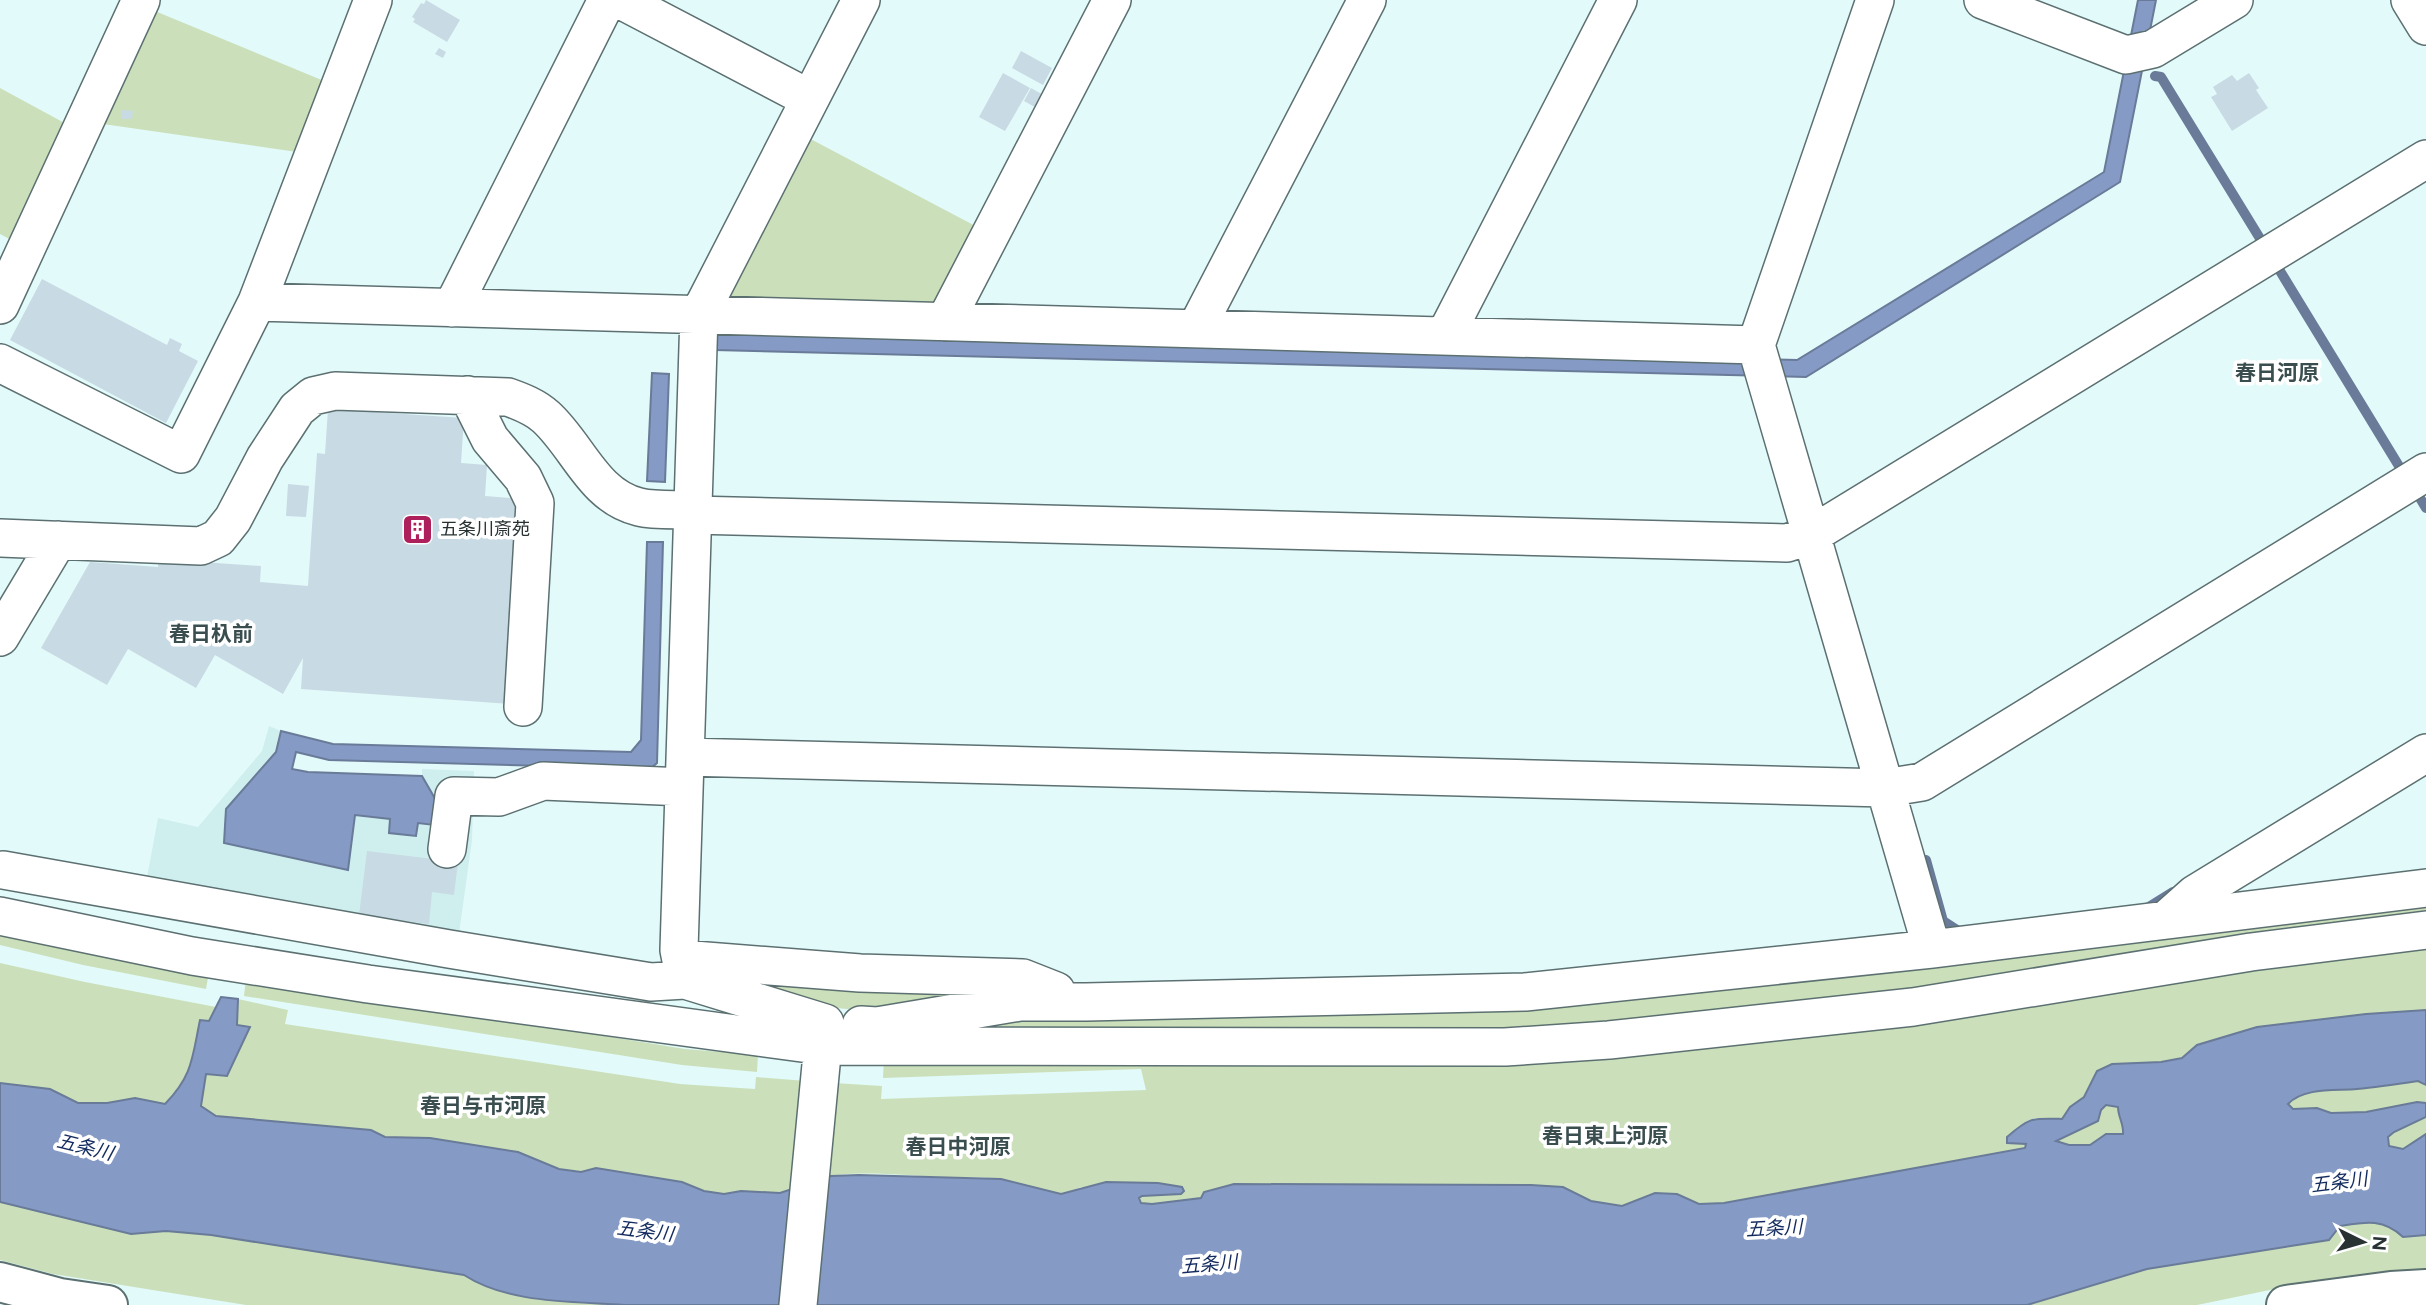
<svg xmlns="http://www.w3.org/2000/svg" width="2426" height="1305" font-family="Figtree,'Noto Sans JP',sans-serif">
	<rect width="100%" height="100%" fill="#e3fafa"/>
	<path fill="#cfefef" d="M269 726 281 731 276 752 268 764 355 815 390 819 389 833 416 836 418 823 437 802 422 776V769L474 771 472 840 455 963 142 904 158 818 198 827 262 751Z"/>
	<path fill="#cbe0ba" d="M150 9 324 81 297 152 96 123Z
		M0 88 70 126 15 242 0 234Z
		M803 135 981 229 933 308 728 303 723 294Z
		M2426 899V920L1901 999 1587 1031 913 1039 1020 1014 1504 1003Z
		M0 930 209 972 206 989 83 965 0 945Z
		M2426 940V1010L2366 1014 2257 1027 2197 1045 2182 1057 2161 1062 2112 1064 2097 1071 2084 1097 2070 1107 2062 1119 2035 1118 2025 1122 2027 1143 2025 1148 1724 1203 1699 1204 1677 1195 1655 1193 1622 1206 1591 1201 1563 1187 1531 1185 1202 1198 1152 1204 1141 1203 1139 1198 1141 1196 1081 1187C1057 1202 1029 1185 1003 1180 984 1176 963 1178 943 1177 914 1176 849 1169 824 1178L834 1083 882 1086 881 1099 1146 1090 1141 1069 883 1078 884 1058 1521 1055Z
		M0 963 85 982 216 1007 209 1021 200 1020C192 1059 193 1075 165 1104L135 1098 107 1103H78L50 1089 0 1083Z
		M246 978 685 1049 758 1055 757 1072 682 1065 244 996Z
		M768 981 1000 993 866 1011 837 1008 767 991Z
		M238 999 288 1010 285 1024 680 1084 755 1089 756 1077 806 1081 797 1188 780 1193 741 1191 724 1194 704 1191 682 1182 596 1168 581 1172 559 1169 518 1152 430 1138 385 1137 371 1130 216 1116 201 1106 206 1074 249 1027 237 1025Z
		M2418 1081 2426 1085V1103L2417 1102 2366 1112 2331 1113 2317 1108 2292 1109 2288 1104C2304 1087 2336 1091 2357 1089 2378 1087 2398 1084 2418 1081Z
		M2106 1105 2119 1107C2119 1117 2124 1125 2123 1134H2106L2090 1145H2069L2055 1141 2069 1133Z
		M2426 1117V1134L2403 1149 2389 1146 2388 1137 2393 1132Z
		M0 1202 131 1234 166 1231 211 1235 464 1275C509 1304 572 1301 624 1305H246L53 1274 0 1260Z
		M2368 1222 2392 1226 2403 1237 2426 1235V1272L2319 1280 2197 1305H2028L2147 1269 2329 1240 2339 1226Z"/>
	<path fill="#859ac4" stroke="#697b98" stroke-width="2" fill-rule="evenodd" d="M2138 0H2156L2120 182 1806 377 715 350 716 332 1797 360 2104 172Z
		M652 373 669 374 665 482 647 481Z
		M647 542H663L657 763 650 769 329 760 296 752 292 769 308 772 422 776 437 802 434 825 418 823 416 836 389 833 390 819 355 815 348 870 224 843 226 809 276 752 281 731 333 744 631 752 641 740Z
		M221 997 238 999 237 1025 250 1027 227 1076 206 1074 201 1106 216 1116 371 1130 385 1137 430 1138 518 1152 559 1169 581 1172 596 1168 682 1182 704 1191 724 1194 741 1191 780 1193 831 1176 859 1175 1001 1179 1061 1194 1106 1182 1158 1183 1182 1187 1184 1191 1181 1194 1142 1196 1139 1198 1141 1203 1152 1204 1201 1198 1204 1192 1234 1184 1531 1185 1563 1187 1591 1201 1622 1206 1655 1193 1677 1194 1699 1204 1724 1203 2025 1148 2026 1144 2007 1143V1137C2030 1117 2032 1118 2062 1119L2070 1107 2084 1097 2097 1071 2112 1064 2161 1062 2182 1058 2197 1045 2257 1027 2366 1014 2426 1010V1085L2418 1081C2398 1084 2378 1087 2357 1089 2336 1091 2304 1087 2288 1104L2293 1109 2317 1108 2331 1113 2366 1112 2417 1102 2426 1103V1117L2394 1132 2388 1137 2389 1146 2403 1149 2426 1134V1235L2403 1237C2383 1218 2365 1222 2340 1226L2329 1240 2147 1269 2027 1305H624C572 1301 509 1304 464 1275L211 1235 166 1231 131 1234 0 1202V1083L50 1089 78 1103H107L135 1098 165 1104C193 1075 192 1058 200 1020L209 1021ZM2106 1105 2118 1107C2118 1117 2124 1124 2123 1134H2106L2090 1145H2069L2056 1141 2098 1121 2101 1110Z"/>
	<g fill="none" stroke-linecap="round" stroke-linejoin="round">
		<path stroke="#697b98" stroke-width="10" d="M2155 76 2161 77 2264 245
			M2280 271 2402 471
			M2417 493 2426 508
			M1926 860 1943 921 1963 934
			M2144 910 2173 892"/>
	</g>
	<path fill="#c8dae3" d="M426 0 460 20 447 42 413 22 415 19 412 17 421 3 424 4Z
		M439 48 446 52 443 58 435 54Z
		M1021 51 1052 68 1043 85 1012 68Z
		M1003 73 1030 88 1005 131 979 117Z
		M2249 73 2259 88 2256 90 2268 108 2232 131 2211 97 2217 94 2213 87 2232 75 2237 81Z
		M1031 88 1047 97 1040 110 1024 101Z
		M122 110 133 111 132 119H121Z
		M42 279 167 345 170 338 182 344 179 351 198 361 166 423 10 340Z
		M328 409 464 418 461 463 487 465 485 496 524 499 510 704 301 689 303 658 283 694 215 655 196 688 128 649 107 685 41 648 90 562 158 567V559L261 566 260 582 308 586 317 453 325 454Z
		M288 484 309 486 306 517 286 516Z
		M367 851 458 862 454 895 432 892 429 924 359 915Z"/>
	<g fill="none" stroke-linecap="round" stroke-linejoin="round">
		<defs>
			<path id="minor" d="M621 0 810 99
				M1875 0 1756 345 1932 949
				M1983 0 2126 55 2153 49 2234 0
				M2410 0 2426 26
				M257 302 1756 345
				M0 305 141 0
				M452 308 607 0
				M945 322 1112 0
				M1196 329 1367 0
				M1445 336 1618 0
				M0 363 181 454 257 302 373 0
				M468 395 490 439 523 478 535 503 523 707
				M693 515 1787 543 1811 535 2426 159
				M0 538 201 546 218 538 233 519 265 458 297 409 313 396 335 391 508 397C522 402 535 407 546 417 578 446 593 496 639 507 655 511 676 509 693 510
				M0 637 58 540
				M685 757 1885 788 1922 782 2426 472
				M447 849 454 796 499 797 543 781 684 787
				M3 870 449 949 651 982 685 980
				M0 916 192 956 368 984 824 1046 1505 1047 1609 1040 1913 1007 2251 952 2426 930
				M2168 918 2195 894 2426 753
				M681 959 860 973 1023 978 1056 991
				M861 1025 877 1026 1020 1002H1086L1525 992 1932 949 2426 888
				M798 1305 825 1023 685 980 679 950 699 315 861 0"/>
			<path id="major" d="M0 1282 60 1298 108 1305
				M2286 1305 2391 1291 2426 1289"/>
		</defs>
		<use href="#minor" stroke="#5c7071" stroke-width="40"/>
		<use href="#major" stroke="#5c7071" stroke-width="42"/>
		<use href="#minor" stroke="#fff" stroke-width="37"/>
		<use href="#major" stroke="#fff" stroke-width="38"/>
	</g>
	<defs>
		<symbol id="building-square" viewBox="-11 -11 22 22"><rect x="-9" y="-9" width="18" height="18" rx="4" fill="#ae205b" stroke="#fff"/><path d="M-4-6H4V6H1V3H-1V6H-4ZM-2.5-4.3h1.7v1.8h-1.7ZM.8-4.3h1.7v1.8H.8ZM-2.5-1h1.7V.8h-1.7ZM.8-1h1.7V.8H.8Z" fill="#fff"/></symbol>
	</defs>
	<g fill-rule="evenodd">
		<use href="#building-square" x="400" y="512" width="35" height="35"/>
	</g>
	<g text-anchor="middle" dominant-baseline="central" stroke-width="7" stroke-linejoin="round" paint-order="stroke">
		<g font-size="18" fill="#293232" stroke="#fff" text-anchor="start">
			<text x="440" y="529">五条川斎苑</text>
		</g>
		<g font-size="19" font-style="italic" fill="#132b5e" stroke="#fff">
			<text transform="translate(85 1147) rotate(14)">五条川</text>
			<text transform="translate(2339 1182) rotate(-7)">五条川</text>
			<text transform="translate(1774 1228) rotate(-3)">五条川</text>
			<text transform="translate(645 1231) rotate(7)">五条川</text>
			<text transform="translate(1209 1264) rotate(-5)">五条川</text>
		</g>
		<g font-size="21" font-weight="bold" fill="#3b4e4f" stroke="#fff">
			<text x="2277" y="372">春日河原</text>
			<text x="211" y="633">春日杁前</text>
			<text x="483" y="1105">春日与市河原</text>
			<text x="1605" y="1135">春日東上河原</text>
			<text x="958" y="1146">春日中河原</text>
		</g>
	</g>
	<g transform="translate(2363 1242) rotate(95)" stroke="#ffffff" stroke-width="5" paint-order="stroke">
	<path d="M0-5L12 26L0 18L-12 26Z" fill="#293232"/>
	<text y="-10" font-size="19" font-weight="bold" text-anchor="middle" fill="#293232">N</text>
	</g>
</svg>
